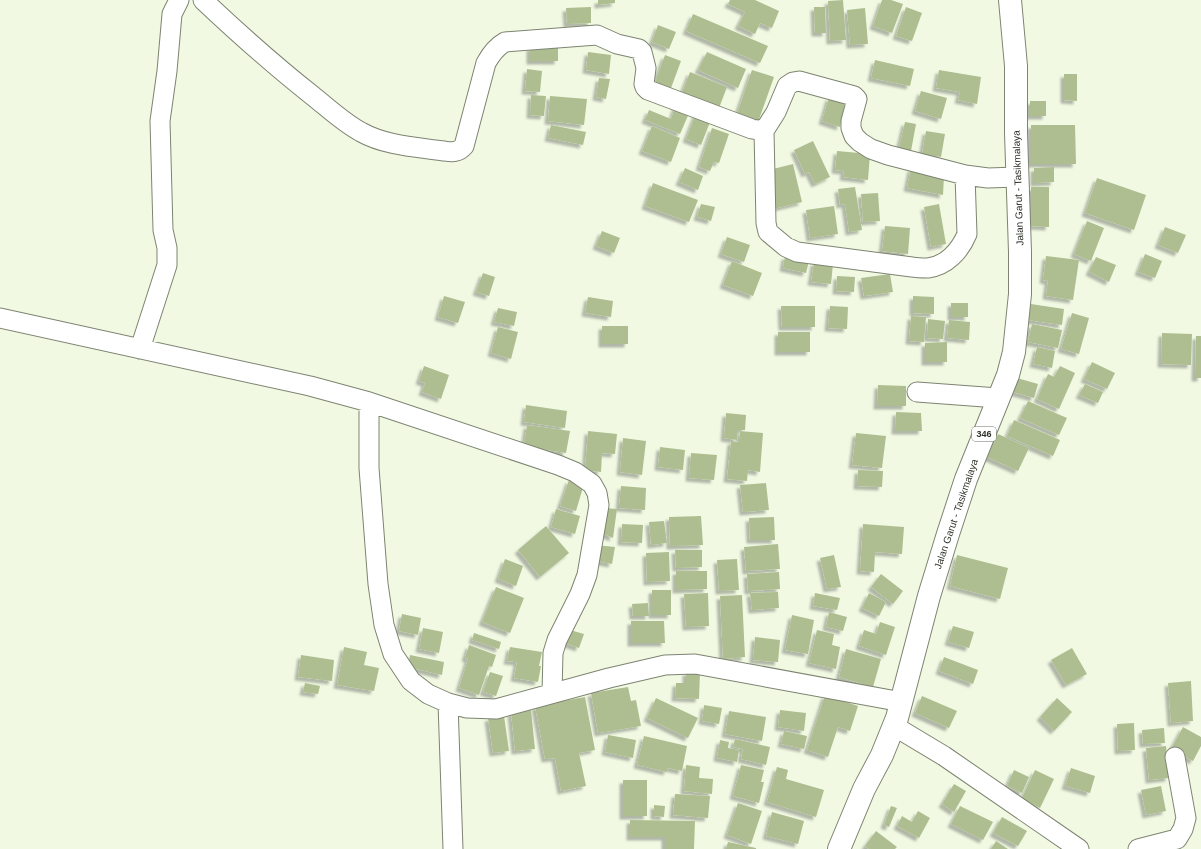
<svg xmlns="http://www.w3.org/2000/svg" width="1201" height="849" font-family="Arial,sans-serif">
	<defs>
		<filter id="shadow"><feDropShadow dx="-3.5" dy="3.5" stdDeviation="1" flood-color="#0004"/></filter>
	</defs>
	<rect width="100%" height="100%" fill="#f1f9e3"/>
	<path fill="#aebe90" filter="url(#shadow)" d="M598 0H615V3L598 5Z
		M730 0H755L779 11 772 28 760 23 755 34 738 26 745 12 728 4Z
		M843 0 846 40 830 41 828 1Z
		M882 0H891L903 4 892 33 873 26Z
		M591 7V23L567 24 566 8Z
		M814 7H825L826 33H815Z
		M906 7 922 13 912 41 896 36Z
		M865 8 868 44 850 45 847 10Z
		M693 14 768 46 760 63 686 31Z
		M658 25 676 32 669 49 652 42Z
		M530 47H558V61H530Z
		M588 52 611 55 609 74 586 70Z
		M707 52 746 69 738 88 698 70Z
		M665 55 681 61 671 88 655 82Z
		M875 60 914 69 910 86 871 78Z
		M527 69 542 71 540 92 525 91Z
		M752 70 774 77 757 125 736 117Z
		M939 70 981 77 977 104 958 100 960 92 936 88Z
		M690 72 727 87 719 108 682 93Z
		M1064 74H1077V101L1064 100Z
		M599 78 610 79 606 99 596 97Z
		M921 91 947 98 941 119 915 111Z
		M531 95 546 96 544 116 530 115Z
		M550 96 587 99 584 125 548 121Z
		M829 97 845 103 840 127 822 121Z
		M1030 101H1046V116H1030Z
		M676 105 690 111 680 134 645 120 649 110 671 119Z
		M697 111 712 117 701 145 686 139Z
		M905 122 916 124 911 151 899 148Z
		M551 125 586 132 583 145 548 138Z
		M1031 125H1075L1076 164H1031Z
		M652 126 680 138 671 162 642 151Z
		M712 128 729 134 719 163 714 162 710 171 699 167Z
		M926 131 945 134 941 157 922 154Z
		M813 141 830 177 815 184 809 172 805 174 794 150Z
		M837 151 870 154 868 180 843 177 844 171 835 170Z
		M793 164 802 202 773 209 769 170Z
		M1054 167V182L1034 183V168Z
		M685 168 703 176 698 190 679 182Z
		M911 168 923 170 924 175 944 176 943 195 907 188Z
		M1097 178 1146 195 1134 230 1085 213Z
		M653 183 698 200 689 222 645 206Z
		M855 187 862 230 849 232 845 204 840 205 838 189Z
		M1031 187H1049V227L1031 226Z
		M878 193 880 221 863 222 861 194Z
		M701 204 715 207 711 221 697 217Z
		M939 204 946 244 931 247 924 207Z
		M834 206 838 234 810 238 806 210Z
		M1087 221 1104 228 1091 261 1074 254Z
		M885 226 910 228 908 254 882 251Z
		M1165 227 1186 235 1178 253 1158 245Z
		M602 231 620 238 614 253 596 246Z
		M727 237 750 245 744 262 721 254Z
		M1145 254 1162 261 1155 278 1138 272Z
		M785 256 809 261 806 273 783 268Z
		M1046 256 1079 260 1073 300 1046 296 1048 281 1043 280Z
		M1096 257 1116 265 1109 282 1089 272Z
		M732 261 762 273 753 296 723 285Z
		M814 262 833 264 831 284 811 282Z
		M483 273 495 277 489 296 476 292Z
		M890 274 893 292 864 296 861 278Z
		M837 276 855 277 854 292 836 291Z
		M444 296 465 302 458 323 438 317Z
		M913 296 934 297V314L913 313Z
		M588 297 613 301 611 317 585 313Z
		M951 303H968V317H951Z
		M1031 304 1064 309 1062 325 1028 320Z
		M781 306H815V327H782Z
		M830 306 848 307 847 329 828 328Z
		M498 308 517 312 514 326 494 322Z
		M1072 313 1089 318 1079 354 1061 349Z
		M911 316 926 317 924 342 909 341Z
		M928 319 945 321 943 339 927 338Z
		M949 320 970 322 969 340 947 338Z
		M1032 324 1062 330 1058 348 1028 342Z
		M602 326H628V344H602Z
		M498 327 518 332 511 359 491 353Z
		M778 332H810V352H778Z
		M1162 333 1192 334 1191 365 1161 364Z
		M1196 336H1201V378H1195Z
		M947 342V362H925V343Z
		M1037 347 1055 351 1052 368 1033 364Z
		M1092 362 1115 373 1107 389 1084 379Z
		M424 366 449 375 441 399 422 392 425 383 419 381Z
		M1060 366 1075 373 1059 409 1037 399 1048 374 1054 377Z
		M1017 378 1038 384 1034 398 1013 392Z
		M1085 384 1103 392 1098 403 1079 395Z
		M878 385 906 386V406H877Z
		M1028 401 1067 418 1059 435 1020 418Z
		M526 405 567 411 565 428 524 422Z
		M896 412 921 413 922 431H895Z
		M726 413 746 415 745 430H738L737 440 724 438Z
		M1014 420 1060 440 1053 456 1007 436Z
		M527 425 570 431 566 453 524 446Z
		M588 431 617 434 615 454 602 453 601 472 585 470Z
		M740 431 763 433 760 472 748 470 747 481 727 479 731 441 739 442Z
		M856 433 886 436 882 468 852 465Z
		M998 434 1029 448 1018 471 987 457Z
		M623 438 646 441 642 475 620 472Z
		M660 447 685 450 683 470 658 467Z
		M691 453 717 455 714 480 689 478Z
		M858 470 883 471 882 487 857 486Z
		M569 480 584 484 576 511 560 506Z
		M766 483 769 510 743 512 740 485Z
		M621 486 646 488 645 510 619 508Z
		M605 508 617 509 613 538 602 533Z
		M556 509 580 516 575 534 551 527Z
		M701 516 703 545 670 546 669 517Z
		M774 517 775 540H750L749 518Z
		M664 521 667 543 651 545 649 522Z
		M622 524 643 525 642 543 621 542Z
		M863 524 904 527 902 554 875 552 874 572 860 571Z
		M546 526 569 553 540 577 518 550Z
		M778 544 780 569 746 571 744 547Z
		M596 545 615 547 612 564 592 560Z
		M675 550H702V567L676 568Z
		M669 552 670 581 647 582 646 553Z
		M834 555 841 587 827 589 820 558Z
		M957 555 1008 568 1000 599 950 586Z
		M505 559 523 566 516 586 498 579Z
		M737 559 739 590 719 591 717 560Z
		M676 571H707V589L676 590Z
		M779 572 780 589 748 591 747 574Z
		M881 574 903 591 893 604 871 587Z
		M496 587 524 598 510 633 482 622Z
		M652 590H671V615H652Z
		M778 592 779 608 752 610 750 593Z
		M708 593 709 626 686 627 684 594Z
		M815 593 840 598 837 610 813 606Z
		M869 593 886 602 879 616 862 608Z
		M742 595 745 657 723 659 720 596Z
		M648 603 649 616H633L632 604Z
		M829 612 847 617 843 631 826 627Z
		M402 614 421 618 418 635 399 631Z
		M792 615 814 620 808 654 785 650Z
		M631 621H664L665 643H631Z
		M880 622 895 627 886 655 859 646 864 630 876 634Z
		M953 626 974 632 969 648 948 642Z
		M423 628 443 632 439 653 419 649Z
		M570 630 584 634 579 648 565 643Z
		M817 630 834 634 832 645 840 647 836 669 809 663Z
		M474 633 501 642 499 649 472 640Z
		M755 637 780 640 778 662 753 660Z
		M469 645 496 655 492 667 489 666 479 695 459 688 468 659 465 658Z
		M344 647 367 652 364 665 379 668 374 691 337 685Z
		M510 647 542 652 539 666H541L538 682 514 678 517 662 507 661Z
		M1072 648 1087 674 1066 685 1051 660Z
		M846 649 881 659 873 687 839 677Z
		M301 655 334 660 332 681 298 677Z
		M410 655 444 662 442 675 408 667Z
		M944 657 978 670 973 684 939 671Z
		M490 672 503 676 496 696 483 692Z
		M686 672H700L699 699 675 698 676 683H686Z
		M1191 681 1193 721 1171 723 1168 683Z
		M305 683 320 686 318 694 303 692Z
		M628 687 631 701 636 700 641 726 598 733 591 693Z
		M825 695 858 706 850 731 838 727 828 757 807 750Z
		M922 696 957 711 949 728 915 713Z
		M585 697 595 750 579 753 586 786 561 791 555 758 545 759 535 706Z
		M656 698 698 718 688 738 647 718Z
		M1057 698 1072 712 1054 731 1040 717Z
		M704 705 722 708 719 724 702 721Z
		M531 710 535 749 515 751 511 712Z
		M780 710 806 713 804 731 778 727Z
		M729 711 766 717 762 741 725 734Z
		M504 716 509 751 493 753 488 718Z
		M1134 723 1135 750 1118 751 1117 724Z
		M1183 727 1201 737V746L1193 761 1171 749Z
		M1164 728 1165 743 1143 744 1142 730Z
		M784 731 807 736 804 749 781 744Z
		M608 735 636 740 633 758 605 752Z
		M644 736 687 746 682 771 668 768 667 772 637 765Z
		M735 739 770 747 766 765 741 759 743 749 733 747Z
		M720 740 729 742 728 748 739 750 737 762 717 758Z
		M1166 746 1169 778 1149 780 1146 748Z
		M686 765 700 767 699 778 713 779 712 794 684 791Z
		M741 765 764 770 761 782H764L759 803 733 796Z
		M777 767 788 770 786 779 824 790 816 817 767 802Z
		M1071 768 1095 776 1090 793 1065 786Z
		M1014 770 1029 777 1022 793 1007 786Z
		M1035 770 1054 779 1040 808 1022 798Z
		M623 780H647V816H623Z
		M954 784 966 791 954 812 942 804Z
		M1161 786 1166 811 1146 815 1141 790Z
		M675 794 710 796 708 818 673 815Z
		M738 803 762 811 751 844 727 835Z
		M654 805 665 806 664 817 654 816Z
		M891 806 897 808 889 827 884 825Z
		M960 806 993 822 983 840 951 824Z
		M918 811 930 818 919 838 897 826 902 816 912 822Z
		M772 812 804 821 798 844 766 836Z
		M1002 817 1027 831 1018 846 993 833Z
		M630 820 695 821 694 849H665V837H630Z
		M876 831 897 847 895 849H869L865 846Z
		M996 841 1008 849H991Z
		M728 842 756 848V849H726Z"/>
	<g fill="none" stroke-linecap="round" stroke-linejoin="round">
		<defs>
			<path id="street" d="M203 0C239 34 275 66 313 96 328 108 344 123 361 132 386 146 417 147 444 151 452 152 458 153 464 146L486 63C491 54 496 47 505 42L597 35 617 44 639 49 642 52 646 68 644 84 645 87 648 90 752 129 764 131 776 112 787 86 793 82 799 81 854 96 857 99 851 121V128L854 136 860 142 871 149 888 155 965 175 988 178 1017 177
				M764 131 766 223 768 232 786 247 797 252 912 267C917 268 923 268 928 268 946 266 960 251 967 234L965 175
				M0 318 310 386 369 402V468L378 584 384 625 393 654 411 681 428 694 448 703 467 708 496 709 609 678 665 665 695 664 902 702
				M140 349 167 265V248L163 230 160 121 167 71 172 14 179 0
				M917 392 998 398
				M369 402 558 465 575 472 592 484 597 493 599 505 587 575 580 594 557 640 553 653 552 693
				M448 703 453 849
				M894 726 944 756 1079 849
				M1138 849 1177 839 1183 829 1186 818 1175 757"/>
			<path id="primary" d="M839 849 864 789 882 755 897 718 929 596 948 534 966 479 1008 375 1014 352 1020 294V252L1016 133V66L1010 0"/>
		</defs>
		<use href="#street" stroke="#7d8471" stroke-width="21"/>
		<use href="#primary" stroke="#7d8471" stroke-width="24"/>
		<use href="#street" stroke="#fff" stroke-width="19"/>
		<use href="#primary" stroke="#fff" stroke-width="22"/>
	</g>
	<g text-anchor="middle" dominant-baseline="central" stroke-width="3" stroke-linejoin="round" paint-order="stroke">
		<rect fill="#fff" stroke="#6d7069" stroke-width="1" x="972" y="427" width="24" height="14" rx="3"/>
		<g font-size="9" font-weight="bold" fill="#2e3229">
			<text x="984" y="434">346</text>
		</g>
		<g font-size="10" fill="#2e3229" stroke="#fff">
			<text transform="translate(1018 188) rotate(-92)">Jalan Garut - Tasikmalaya</text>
			<text transform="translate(956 514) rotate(-71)">Jalan Garut - Tasikmalaya</text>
		</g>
	</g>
</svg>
